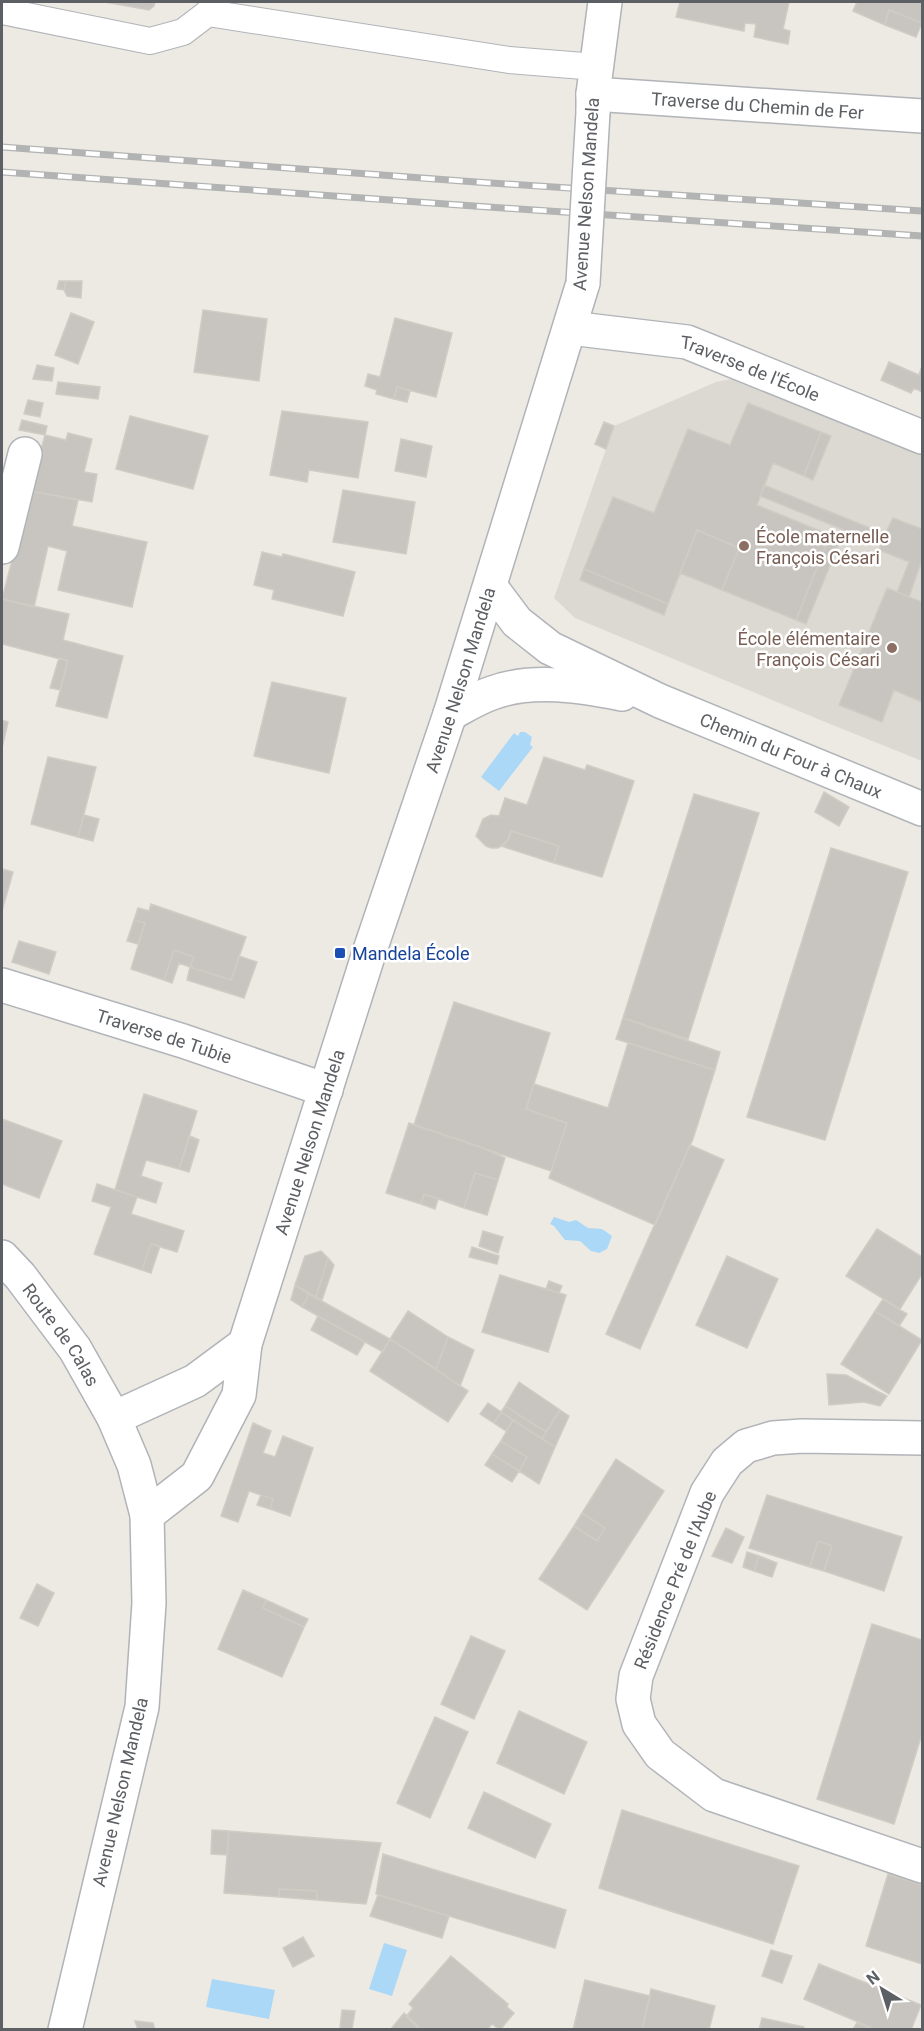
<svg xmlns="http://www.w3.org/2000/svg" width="924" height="2031" font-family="Roboto,sans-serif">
	<rect width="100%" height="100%" fill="#edeae4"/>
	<path fill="#dcd9d2" d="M741 377 922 449V761L830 724 575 618 554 598 614 426 716 382Z"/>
	<path fill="#aad8f6" d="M520 732H525L532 737 530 745 533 747 499 791 481 777 514 733 518 736Z
		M554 1217 569 1222 576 1220 588 1228 602 1229 612 1236 607 1249 599 1253 591 1251 580 1241 565 1240 554 1226 550 1224Z
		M384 1943 407 1950 392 1996 369 1989Z
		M212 1979 275 1990 269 2019 206 2007Z"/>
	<path fill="#c8c5c0" stroke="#d1ccc3" stroke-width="1.5" d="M105 2H155L154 6 149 10Z
		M680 2H789L783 29 790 31 788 44 754 37 756 24 745 23 744 31 676 17Z
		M857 2H922V23L889 10 885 25 853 11Z
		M889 10 922 23 916 37 885 25Z
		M59 281H66L64 290 57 289Z
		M66 281H82L81 298 67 296 64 290Z
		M203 310 267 319 259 381 194 372Z
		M71 313 94 322 78 364 55 355Z
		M395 318 452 333 436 397 397 387 394 399 376 394 377 390 365 386 368 374 380 377Z
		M889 362 919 375 922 366V392L914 388 911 393 881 380Z
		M37 365 54 368 52 381 33 379Z
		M58 382 100 387 98 399 56 394Z
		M397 387 410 391 407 402 394 399Z
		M28 400 43 403 40 417 24 414Z
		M748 403 821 432 804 476 773 463 757 505 830 535 796 620 722 590 739 548 697 530 668 604 584 569 613 497 654 513 688 429 730 445Z
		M282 411 368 422 358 478 309 470 307 482 270 475Z
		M130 416 208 436 193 489 116 469Z
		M22 420 47 426 45 435 19 430Z
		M604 422 614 426 606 449 595 444Z
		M821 432 831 436 813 480 804 476Z
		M68 433 92 439 84 472 97 474 92 502 30 491 45 435 66 440Z
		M401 439 432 446 426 477 395 471Z
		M764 485 885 534 893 518 922 529V560L909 597 897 592 909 562 879 550 881 545 760 496Z
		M343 490 415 502 406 554 333 542Z
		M30 491 78 500 72 526 147 542 132 607 58 590 67 551 48 546 34 607 2 599Z
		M697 530 739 548 722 590 680 573Z
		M830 535 841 539 806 624 796 620Z
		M262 552 282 557 283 554 355 572 343 616 272 599 274 590 254 585Z
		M584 569 668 604 664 615 580 580Z
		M887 588 922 602V702L894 690 882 722 839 705Z
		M2 599 69 614 63 640 123 656 107 718 56 706 68 661 2 644Z
		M59 658 68 661 60 690 50 688Z
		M272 682 346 698 329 773 254 756Z
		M2 720 8 722 2 748Z
		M48 757 96 767 78 837 31 824Z
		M544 757 585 770 587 765 634 781 602 877 554 863 559 846 511 831 506 843 498 848H491L486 846 476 836 483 819 491 815 499 816 505 798 527 805Z
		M824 792 849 807 839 826 815 812Z
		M694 794 759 813 688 1039 623 1018Z
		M84 815 99 819 93 841 78 837Z
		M511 831 559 846 554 863 501 846 509 839Z
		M831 848 908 872 825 1140 747 1117Z
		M2 869 13 872 2 911Z
		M151 904 246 937 231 980 190 967 194 957 174 950 164 980 131 969 145 923 134 920 138 908 149 911Z
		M134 920 145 923 138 944 127 941Z
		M19 941 56 952 49 974 12 962Z
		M174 950 194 957 190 967 179 963 172 983 164 980Z
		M239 956 257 962 244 998 187 980 190 967 231 980Z
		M454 1002 550 1033 526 1109 567 1123 551 1171 414 1125Z
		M623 1018 720 1052 715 1070 616 1039Z
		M628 1043 715 1070 693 1139 655 1225 549 1178 567 1123 526 1109 534 1084 608 1108Z
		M144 1094 197 1111 179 1169 146 1160 141 1176 162 1183 156 1203 115 1190Z
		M2 1119 62 1141 39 1198 2 1184Z
		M409 1123 481 1147 505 1158 498 1180 475 1173 464 1208 424 1194 421 1204 386 1193Z
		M190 1136 199 1140 189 1172 179 1169Z
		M690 1145 724 1160 640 1349 606 1334Z
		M475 1173 498 1180 487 1215 464 1208Z
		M97 1184 137 1197 131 1214 184 1231 177 1252 151 1244 142 1270 94 1254 111 1207 92 1201Z
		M424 1194 438 1199 435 1209 421 1204Z
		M877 1229 922 1257V1274L900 1309 846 1276Z
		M483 1231 503 1237 498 1253 479 1246Z
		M151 1244 160 1246 151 1273 142 1270Z
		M472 1247 499 1256 497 1264 469 1257Z
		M321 1251 328 1258 316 1297 295 1285 305 1256Z
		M727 1256 778 1279 747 1348 696 1325Z
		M328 1258 334 1265 322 1300 316 1297Z
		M500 1275 566 1295 548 1352 482 1332Z
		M549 1281 562 1286 559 1293 546 1289Z
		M295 1285 309 1294 302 1307 291 1300Z
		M309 1294 390 1339 383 1352 302 1307Z
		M883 1299 907 1314 899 1326 875 1311Z
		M408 1311 448 1337 436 1369 390 1339Z
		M875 1311 922 1340 889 1394 841 1364Z
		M318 1316 365 1342 357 1355 311 1330Z
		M448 1337 474 1350 460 1386 436 1369Z
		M390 1339 468 1391 448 1422 370 1371Z
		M827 1374 846 1375 887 1396 880 1406 864 1402 829 1405Z
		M519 1382 560 1410 546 1432 505 1406Z
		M488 1403 501 1412 494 1423 480 1414Z
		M505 1406 546 1432 542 1439 501 1412Z
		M560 1410 569 1416 555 1447 542 1439Z
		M501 1412 513 1420 506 1431 494 1423Z
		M513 1420 555 1447 539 1484 519 1471 527 1457 501 1441Z
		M253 1423 271 1431 263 1453 275 1457 283 1436 313 1448 290 1516 270 1509 273 1499 249 1491 238 1522 221 1516Z
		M501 1441 527 1457 519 1471 492 1454Z
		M492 1454 519 1471 512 1482 485 1465Z
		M616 1459 664 1491 587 1610 539 1579 574 1526 597 1541 605 1528 582 1513Z
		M261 1495 273 1499 270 1509 257 1505Z
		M767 1495 902 1537 884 1591 824 1571 832 1546 818 1541 810 1567 749 1548Z
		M582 1513 605 1528 597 1541 574 1526Z
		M726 1528 744 1537 732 1563 712 1556Z
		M818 1541 832 1546 824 1571 810 1567Z
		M747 1552 759 1556 754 1571 743 1567Z
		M759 1556 777 1563 772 1577 754 1571Z
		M37 1584 54 1593 38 1626 20 1618Z
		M243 1590 266 1600 263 1608 304 1627 282 1677 218 1649Z
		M266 1600 308 1619 304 1627 263 1608Z
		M872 1624 922 1640V1734L894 1824 817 1799Z
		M471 1636 505 1651 474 1719 441 1704Z
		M519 1711 587 1742 564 1794 497 1763Z
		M435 1717 468 1732 430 1818 397 1803Z
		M484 1792 551 1824 535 1858 468 1828Z
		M622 1810 799 1866 773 1944 599 1888Z
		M212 1830 229 1831 227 1855 211 1854Z
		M229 1831 381 1843 366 1904 317 1900V1891L279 1889V1897L224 1893Z
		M383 1854 566 1910 555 1948 376 1894Z
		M888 1874 922 1885V1964L866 1946Z
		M279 1889 317 1891V1900L279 1897Z
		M378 1895 449 1916 442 1938 370 1916Z
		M303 1937 314 1956 293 1967 283 1948Z
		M771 1950 792 1956 782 1983 762 1976Z
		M451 1956 508 2004 507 2007 514 2013 500 2030 492 2024 487 2030H422L406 2017 413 2008 409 2004Z
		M819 1964 921 2005 911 2030H877L804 1999Z
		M585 1980 650 1996 642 2030H573Z
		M651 1989 715 2006 709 2030H642Z
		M342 2010 355 2011 352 2029 340 2028Z
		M404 2013 418 2026 415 2030H392L391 2029Z
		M762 2018 804 2027 803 2030H759Z
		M135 2021 153 2023 155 2030H138Z
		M857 2023 869 2028V2030L853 2029Z"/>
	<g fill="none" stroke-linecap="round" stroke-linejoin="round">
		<defs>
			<path id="lane" d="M2 11 150 41 183 32 208 13 217 2
				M208 13 509 60 596 67"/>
			<g id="street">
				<path id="s1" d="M593 94 922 116"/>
				<path id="s2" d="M570 328 687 342 922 437"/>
				<path d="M2 547 25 454"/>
				<path id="s3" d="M490 586 517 622 550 648 660 701 922 809"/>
				<path d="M450 714C463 707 477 698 492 693 532 678 581 686 622 694"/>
				<path id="s4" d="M2 985 183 1041 326 1090"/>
				<path d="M922 1438 802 1436 773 1438 746 1446 727 1462 707 1493 636 1676 633 1699 639 1724 660 1754 714 1795 922 1866"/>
			</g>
			<g id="secondary">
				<path d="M593 112V94L605 2"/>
				<path id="s5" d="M2 1257 20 1276 75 1349 114 1418 134 1465 147 1515 149 1603 142 1707 65 2030"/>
				<path d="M114 1418 195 1381 245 1344"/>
				<path id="s6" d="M147 1515 197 1476 239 1395 245 1344 369 953 450 714 583 283"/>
			</g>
		</defs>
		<use href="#lane" stroke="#b1b4b8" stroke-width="28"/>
		<use href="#street" stroke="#b1b4b8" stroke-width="36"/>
		<use href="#secondary" stroke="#b0b3b7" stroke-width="36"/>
		<use href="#lane" stroke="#fff" stroke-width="26"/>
		<use href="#street" stroke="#fff" stroke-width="33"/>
		<use href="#secondary" stroke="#fff" stroke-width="33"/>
		<defs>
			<path id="rail" d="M2 147 476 182 922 211
				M2 172 474 206 922 236"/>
		</defs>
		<use href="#rail" stroke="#b2b3b3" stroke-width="7"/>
		<use href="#rail" stroke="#fff" stroke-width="4.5" stroke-dasharray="14" stroke-linecap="butt"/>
		<defs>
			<path id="secondary-bridge" d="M583 283 593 112"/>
		</defs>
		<use href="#secondary-bridge" stroke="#b0b3b7" stroke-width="36" stroke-linecap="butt"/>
		<use href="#secondary-bridge" stroke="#fff" stroke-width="33"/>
	</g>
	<g fill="#8d6e63" stroke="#fff" stroke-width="2">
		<circle cx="744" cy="546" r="6"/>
		<circle cx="892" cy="648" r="6"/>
	</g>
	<rect fill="#1a4fb4" stroke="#fff" stroke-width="2" x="334" y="947" width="12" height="12" rx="3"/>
	<g text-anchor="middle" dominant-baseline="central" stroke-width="5" stroke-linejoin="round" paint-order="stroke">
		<g font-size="18" fill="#5c5f63" stroke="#fff">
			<text stroke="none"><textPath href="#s1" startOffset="165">Traverse du Chemin de Fer</textPath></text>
			<text transform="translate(586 194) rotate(-86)">Avenue Nelson Mandela</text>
			<text stroke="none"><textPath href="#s2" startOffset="186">Traverse de l'École</textPath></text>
			<text stroke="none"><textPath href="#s6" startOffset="904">Avenue Nelson Mandela</textPath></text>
			<text stroke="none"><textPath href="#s3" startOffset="351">Chemin du Four à Chaux</textPath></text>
			<text stroke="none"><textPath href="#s4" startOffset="170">Traverse de Tubie</textPath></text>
			<text stroke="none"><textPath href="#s6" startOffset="418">Avenue Nelson Mandela</textPath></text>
			<text stroke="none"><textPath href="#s5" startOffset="98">Route de Calas</textPath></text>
			<text transform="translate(675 1580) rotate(-68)">Résidence Pré de l'Aube</text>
			<text transform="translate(120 1792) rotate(-77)">Avenue Nelson Mandela</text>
		</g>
		<g font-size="18" fill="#785e54" stroke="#fff" text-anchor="start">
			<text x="756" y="536">École maternelle<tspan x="756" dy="21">François Césari</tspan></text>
			<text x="880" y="638" text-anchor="end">École élémentaire<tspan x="880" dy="21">François Césari</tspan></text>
		</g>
		<g font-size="18" fill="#164399" stroke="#fff" text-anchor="start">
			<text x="352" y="953">Mandela École</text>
		</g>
	</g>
	<rect width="924" height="2031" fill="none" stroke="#5c5f63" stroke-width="6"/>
	<g transform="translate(882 1989) rotate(322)" stroke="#ffffff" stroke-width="4.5" paint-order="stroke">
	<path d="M0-4.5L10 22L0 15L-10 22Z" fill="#5c5f63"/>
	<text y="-9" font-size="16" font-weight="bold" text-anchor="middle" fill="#5c5f63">N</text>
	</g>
</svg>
